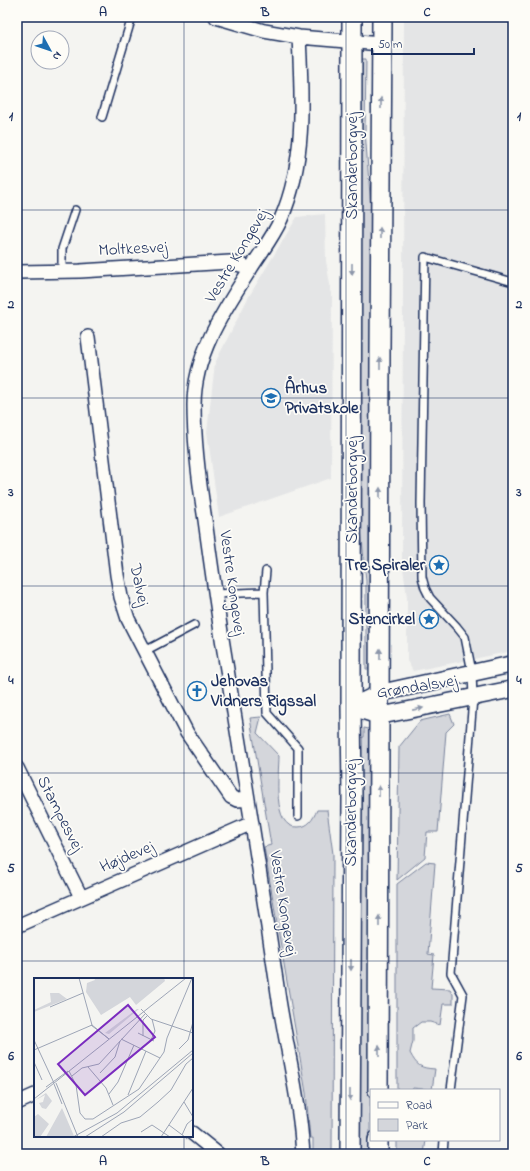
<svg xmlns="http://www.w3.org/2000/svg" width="530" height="1171" font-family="'Indie Flower',sans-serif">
	<rect width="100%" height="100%" fill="#f4f4f1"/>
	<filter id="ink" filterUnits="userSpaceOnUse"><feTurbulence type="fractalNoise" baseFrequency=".025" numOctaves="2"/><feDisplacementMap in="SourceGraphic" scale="8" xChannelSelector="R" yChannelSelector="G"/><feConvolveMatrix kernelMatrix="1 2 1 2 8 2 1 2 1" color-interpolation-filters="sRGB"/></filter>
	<g filter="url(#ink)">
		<path fill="#e4e5e6" d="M404 17H513V651L413 671 407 661V598L402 560Z
			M325 214 326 261 332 296 331 478 219 517 207 432 215 363 248 298 297 217Z"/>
		<path fill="#d4d6db" stroke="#78829c" d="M361 59H366L365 131 372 221 371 669H366V581L360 518Z
			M450 714 454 724 446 732 438 832H427L425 857 397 880 399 747 420 721Z
			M261 717 257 733 279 756C279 773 271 829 298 827 309 827 313 819 317 810H327L333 854 332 1154H313V1138H310L306 1093 264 847 271 845 250 718Z
			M364 728 369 729 371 734 370 1154H359V738L364 737Z
			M426 862 435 863 428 954 434 955 431 988 450 989 453 994V1004H443L440 1025 430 1022H421L413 1028V1041L410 1053C417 1066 420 1068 435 1069L432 1090 413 1088 412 1090H397V884Z
			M397 1140H426L424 1154H397Z"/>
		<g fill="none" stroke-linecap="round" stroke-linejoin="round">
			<defs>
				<path id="service" d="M102 117 132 17
					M62 271V249L75 210
					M266 571 264 592 267 713 298 748V816
					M215 594 264 592
					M145 651 194 625
					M451 1090 463 995 451 973 473 698 472 672 465 637 457 627 430 598 425 588 422 577 421 503 425 257 513 282
					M443 1154 444 1140"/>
				<path id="minor" d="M216 17 264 31 299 37 381 44
					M299 37C302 98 306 162 281 219 273 237 261 252 251 268 224 310 194 354 194 405 194 443 199 482 205 520 211 564 217 608 224 651 243 767 262 884 279 1000 285 1038 294 1076 299 1114 301 1127 302 1141 303 1154
					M17 272 80 271 230 262 244 266 250 270
					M88 337 117 575 121 597 128 619 187 733 231 797 237 800 248 799
					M17 768 81 897
					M17 926 252 823
					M17 1103 35 1095
					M192 1133 218 1154"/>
				<path id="tertiary" d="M351 707 380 693 513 664
					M351 707 379 716 513 689"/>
				<path id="secondary" d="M378 1090 380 351 382 17
					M350 1154 352 797 351 707 352 17
					M378 1154V1140"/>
			</defs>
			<use href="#service" stroke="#1b2f5e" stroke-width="10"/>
			<use href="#minor" stroke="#1b2f5e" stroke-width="16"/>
			<use href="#tertiary" stroke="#1b2f5e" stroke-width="19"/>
			<use href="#secondary" stroke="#1b2f5e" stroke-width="22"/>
			<use href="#service" stroke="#fdfcf7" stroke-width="7"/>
			<use href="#minor" stroke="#fdfcf7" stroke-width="13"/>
			<use href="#tertiary" stroke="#fdfcf7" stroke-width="16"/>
			<use href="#secondary" stroke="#fdfcf7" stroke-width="19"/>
		</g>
		<defs><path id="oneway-solid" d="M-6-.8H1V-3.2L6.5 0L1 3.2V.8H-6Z"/></defs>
		<g fill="#8c96aa">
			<use href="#oneway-solid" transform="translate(381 103) rotate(-90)"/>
			<use href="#oneway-solid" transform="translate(380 233) rotate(-90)"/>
			<use href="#oneway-solid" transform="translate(352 269) rotate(90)"/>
			<use href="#oneway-solid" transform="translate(380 363) rotate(-90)"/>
			<use href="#oneway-solid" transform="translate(380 493) rotate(-90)"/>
			<use href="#oneway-solid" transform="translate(380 654) rotate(-90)"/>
			<use href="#oneway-solid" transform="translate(418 709) rotate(-11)"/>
			<use href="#oneway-solid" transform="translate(379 791) rotate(-90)"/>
			<use href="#oneway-solid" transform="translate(379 921) rotate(-90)"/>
			<use href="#oneway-solid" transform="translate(351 965) rotate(90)"/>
			<use href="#oneway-solid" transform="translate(379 1051) rotate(-90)"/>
			<use href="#oneway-solid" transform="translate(350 1095) rotate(90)"/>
		</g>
	</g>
	<path fill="none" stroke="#1b2f5e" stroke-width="1" stroke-opacity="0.55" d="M184 17V979M346 17V1154M17 210H513M17 398H513M17 586H513M17 773H513M17 961H513M184 1136V1154"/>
	<defs>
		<symbol id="school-ring" viewBox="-11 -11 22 22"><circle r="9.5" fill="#fdfcf7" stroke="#1f6fb2" stroke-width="1.5"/><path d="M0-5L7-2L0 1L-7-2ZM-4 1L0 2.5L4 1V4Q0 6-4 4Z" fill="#1f6fb2"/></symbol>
		<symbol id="sight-ring" viewBox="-11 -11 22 22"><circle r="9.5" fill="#fdfcf7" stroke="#1f6fb2" stroke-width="1.5"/><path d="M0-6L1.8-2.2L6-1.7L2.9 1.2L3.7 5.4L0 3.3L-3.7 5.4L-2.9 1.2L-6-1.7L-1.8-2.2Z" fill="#1f6fb2"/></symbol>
		<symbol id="church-ring" viewBox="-11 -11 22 22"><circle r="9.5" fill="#fdfcf7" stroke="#1f6fb2" stroke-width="1.5"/><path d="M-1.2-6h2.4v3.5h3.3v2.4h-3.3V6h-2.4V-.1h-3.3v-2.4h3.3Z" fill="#1f6fb2"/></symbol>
	</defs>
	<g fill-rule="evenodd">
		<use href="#school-ring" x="260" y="387" width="22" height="22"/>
		<use href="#sight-ring" x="428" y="554" width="22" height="22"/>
		<use href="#sight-ring" x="418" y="608" width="22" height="22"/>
		<use href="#church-ring" x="186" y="680" width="22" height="22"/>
	</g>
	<g text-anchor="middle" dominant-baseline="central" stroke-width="3.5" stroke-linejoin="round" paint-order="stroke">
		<g font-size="17" fill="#1b2f5e" stroke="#fdfcf7">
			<text transform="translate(352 166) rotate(-90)">Skanderborgvej</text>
			<text transform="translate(133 249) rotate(-3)">Moltkesvej</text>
			<text transform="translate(237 256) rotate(-59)">Vestre Kongevej</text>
			<text transform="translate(352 490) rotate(-90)">Skanderborgvej</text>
			<text transform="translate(232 583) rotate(82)">Vestre Kongevej</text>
			<text transform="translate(139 585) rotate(78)">Dalvej</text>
			<text transform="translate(417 687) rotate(-9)">Grøndalsvej</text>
			<text transform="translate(351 813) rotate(-90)">Skanderborgvej</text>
			<text transform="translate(60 814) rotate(63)">Stampesvej</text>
			<text transform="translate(127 857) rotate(-23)">Højdevej</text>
			<text transform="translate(283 903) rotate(81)">Vestre Kongevej</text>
		</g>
		<g font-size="17" font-weight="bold" fill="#1b2f5e" stroke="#fdfcf7" text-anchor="start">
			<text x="285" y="388">Århus<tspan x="285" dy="20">Privatskole</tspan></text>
			<text x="425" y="565" text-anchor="end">Tre Spiraler</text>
			<text x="415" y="619" text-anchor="end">Stencirkel</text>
			<text x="211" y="681">Jehovas<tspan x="211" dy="20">Vidners Rigssal</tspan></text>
		</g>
	</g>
	<g transform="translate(34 978)">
		<rect width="159" height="159" fill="#f4f4f1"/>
		<path d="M60 0H130L131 3 102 27 96 19 67 37 52 14 53 5 61 2ZM16 15H25L33 21 0 34V32L17 24ZM103 31H105L75 56 71 55ZM12 115 18 123 12 131 8 130 5 125 9 124 11 117 0 123ZM28 130 40 158 12 159ZM4 136 15 146 6 159H0V139Z" fill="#d4d6db"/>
		<path fill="none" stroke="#9da5b6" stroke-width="1" d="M45 0 58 47M16 29 49 15M107 31 117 41 159 55M57 47 75 61M58 47 75 61M104 55 120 63M109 58V42L113 38M87 61 126 80M0 62 20 105M117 62 121 53 118 41M145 71 154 62 159 44M0 72 58 47M0 84 8 102M54 89 72 110 79 127M35 93 42 107 46 135 51 141H59L105 111 130 74 133 60 158 0M66 95 81 79 86 63M38 98 48 90 65 86 111 36M22 105 44 159M20 106 28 126M12 109 34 93M75 116 84 104 100 67M94 117 112 73M0 121 152 0M150 124 159 139M135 147 151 159M107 154 118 147 136 159M148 157 153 146 159 141M39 159 83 135 159 72M51 159 90 134 159 75M67 159 87 145 106 139 124 124 137 112 152 86 159 80M127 159 159 110"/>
		<path fill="#7b2cbf" fill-opacity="0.15" stroke="#7b2cbf" stroke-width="2" d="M94 27 121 59 51 117 24 86Z"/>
		<rect width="159" height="159" fill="none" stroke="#1b2f5e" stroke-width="2"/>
	</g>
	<rect width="530" height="1171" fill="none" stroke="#fdfcf7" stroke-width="44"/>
	<rect x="370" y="1089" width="130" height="52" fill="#fdfcf7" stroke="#a3aaba"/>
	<rect x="378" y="1102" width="20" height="6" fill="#fdfcf7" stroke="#a3aaba"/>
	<text x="406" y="1109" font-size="12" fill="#1b2f5e">Road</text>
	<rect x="378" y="1119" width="20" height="12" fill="#d4d6db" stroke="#a3aaba"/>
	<text x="406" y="1129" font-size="12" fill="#1b2f5e">Park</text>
	<g transform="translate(50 50) rotate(130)"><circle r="19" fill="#fdfcf7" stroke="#a3aaba"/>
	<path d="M0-3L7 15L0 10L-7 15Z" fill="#1f6fb2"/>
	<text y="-6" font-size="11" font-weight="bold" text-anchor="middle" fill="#1b2f5e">N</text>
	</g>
	<path d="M372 48v6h102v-6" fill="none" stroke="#1b2f5e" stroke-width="2"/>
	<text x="378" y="48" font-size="12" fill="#1b2f5e" stroke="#fdfcf7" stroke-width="3" paint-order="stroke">50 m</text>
	<rect x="22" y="22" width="486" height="1127" fill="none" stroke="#1b2f5e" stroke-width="1.5"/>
	<g font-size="13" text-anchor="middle" font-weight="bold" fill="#1b2f5e">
		<text x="103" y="16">A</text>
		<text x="265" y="16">B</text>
		<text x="427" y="16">C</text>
		<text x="11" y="120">1</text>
		<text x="519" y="120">1</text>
		<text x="11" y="308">2</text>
		<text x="519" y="308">2</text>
		<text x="11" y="496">3</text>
		<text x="519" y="496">3</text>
		<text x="11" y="684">4</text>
		<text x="519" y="684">4</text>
		<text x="11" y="872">5</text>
		<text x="519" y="872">5</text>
		<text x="11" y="1060">6</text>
		<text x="519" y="1060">6</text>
		<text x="103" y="1165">A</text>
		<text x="265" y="1165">B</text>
		<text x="427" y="1165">C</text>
	</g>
</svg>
